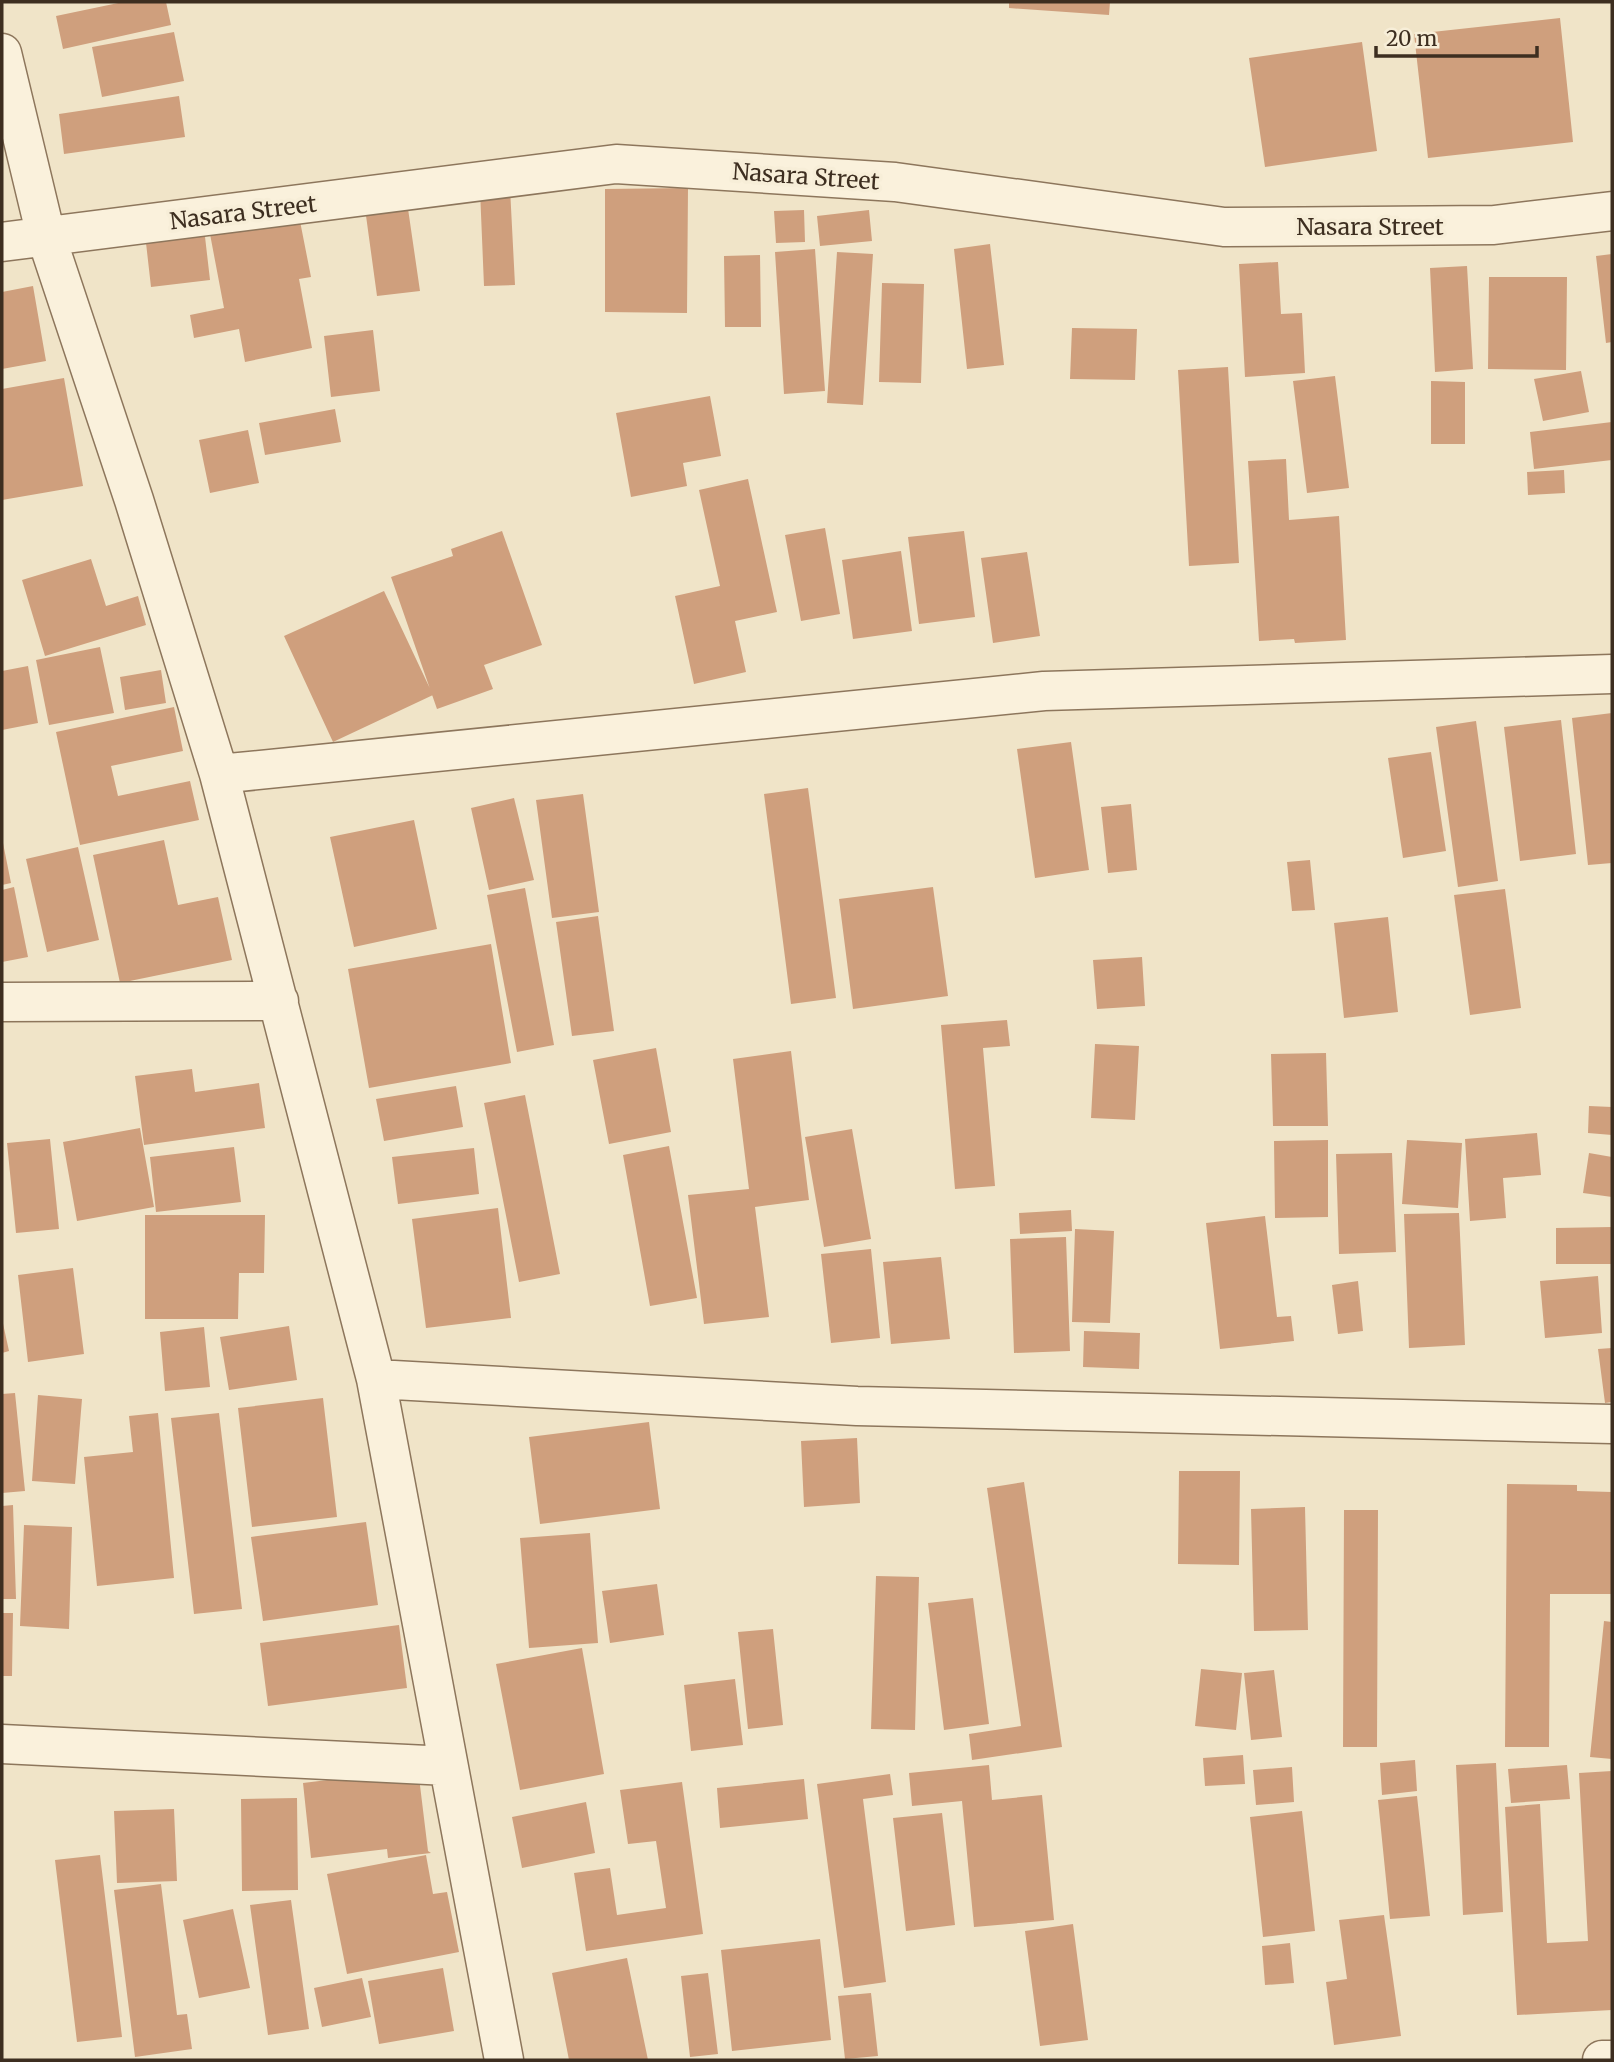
<svg xmlns="http://www.w3.org/2000/svg" width="1614" height="2062" font-family="Merriweather,serif">
	<rect width="100%" height="100%" fill="#f0e4c8"/>
	<path fill="#cf9f7d" d="M123 2H166L171 25 63 49 56 16Z
		M1009 2H1110L1109 15 1009 8Z
		M1560 18 1573 142 1428 158 1414 34Z
		M174 32 184 81 102 97 92 47Z
		M1362 42 1377 151 1265 167 1249 58Z
		M179 96 185 137 64 154 59 114Z
		M510 188 515 285 484 286 480 190Z
		M688 188 687 313 605 312V189Z
		M406 195 420 291 377 296 364 201Z
		M804 210 805 242 776 243 774 211Z
		M869 210 872 241 820 246 817 216Z
		M299 216 311 277 299 279 312 348 245 362 239 329 194 338 190 315 224 308 210 234Z
		M204 228 210 280 151 287 145 234Z
		M990 244 1004 365 967 369 954 249Z
		M815 249 825 391 784 394 775 252Z
		M837 252 873 254 863 405 827 403Z
		M1612 254V342L1606 343 1596 256Z
		M760 255 761 327H725L724 256Z
		M1278 262 1281 314 1302 313 1305 373 1245 377 1239 264Z
		M1467 266 1473 369 1435 372 1430 268Z
		M1489 277H1567L1566 370 1488 369Z
		M882 283 924 284 921 383 879 382Z
		M33 286 46 361 2 369V292Z
		M1072 328 1137 329 1135 380 1070 379Z
		M373 330 380 391 331 397 324 336Z
		M1228 367 1239 563 1189 566 1178 370Z
		M1581 371 1589 412 1543 421 1534 379Z
		M1335 376 1349 488 1307 493 1293 381Z
		M64 378 83 486 2 500V389Z
		M1431 381 1465 382V444H1431Z
		M710 396 721 456 683 463 687 486 631 497 616 413Z
		M335 409 341 442 265 455 259 423Z
		M1612 422V460L1534 469 1530 432Z
		M248 430 259 483 210 493 199 440Z
		M1286 459 1289 520 1339 516 1346 640 1295 643 1294 639 1259 641 1248 461Z
		M1564 470 1565 493 1528 495 1527 472Z
		M748 479 777 612 735 621 746 672 694 684 675 596 720 586 699 490Z
		M825 528 840 614 801 621 785 535Z
		M502 531 542 645 484 665 493 689 437 709 391 577 453 556 451 549Z
		M964 531 975 617 919 624 908 537Z
		M901 551 912 631 853 639 842 560Z
		M1027 552 1040 636 993 643 981 558Z
		M91 559 106 606 138 596 146 625 45 656 22 580Z
		M384 591 433 695 333 742 284 636Z
		M100 647 114 713 49 725 36 660Z
		M28 666 38 723 2 730V671Z
		M161 670 166 703 125 710 120 677Z
		M174 707 183 751 111 766 118 796 190 781 199 820 80 845 56 732Z
		M1612 713V863L1588 865 1572 718Z
		M1561 720 1576 854 1520 861 1504 727Z
		M1476 721 1498 881 1458 887 1436 727Z
		M1071 742 1089 870 1035 878 1017 749Z
		M1431 752 1446 851 1403 858 1388 758Z
		M808 788 836 998 791 1004 764 794Z
		M583 794 599 912 552 918 536 800Z
		M514 798 534 880 489 890 471 808Z
		M1131 804 1137 870 1108 873 1101 807Z
		M414 820 437 929 354 947 330 837Z
		M2 838 11 883 2 885Z
		M164 840 178 905 218 897 232 960 120 983 93 855Z
		M78 847 99 940 47 952 26 859Z
		M1310 860 1315 910 1292 911 1287 862Z
		M14 887 28 957 2 962V890Z
		M933 887 948 996 853 1009 839 899Z
		M525 888 554 1045 517 1052 487 895Z
		M1505 889 1521 1008 1470 1015 1454 895Z
		M598 916 614 1031 572 1036 556 922Z
		M1388 917 1398 1012 1344 1018 1334 923Z
		M491 944 511 1063 369 1088 348 969Z
		M1142 957 1145 1006 1097 1009 1093 960Z
		M1007 1020 1010 1046 983 1048 995 1186 955 1189 941 1025Z
		M1095 1044 1139 1046 1135 1120 1091 1118Z
		M656 1048 671 1132 609 1144 593 1060Z
		M791 1051 809 1200 755 1207 769 1317 704 1324 688 1195 749 1189 733 1059Z
		M1326 1053 1328 1126H1273L1271 1054Z
		M192 1069 195 1092 259 1083 265 1128 144 1145 135 1076Z
		M456 1086 463 1127 384 1141 376 1099Z
		M525 1095 560 1274 519 1282 484 1103Z
		M1589 1106 1612 1107V1135L1588 1133Z
		M140 1128 154 1207 77 1221 63 1142Z
		M852 1129 871 1239 824 1247 805 1137Z
		M1537 1133 1541 1175 1503 1178 1506 1218 1470 1221 1465 1139Z
		M50 1139 59 1229 16 1233 7 1143Z
		M1328 1140V1217L1275 1218 1274 1141Z
		M1407 1140 1462 1143 1458 1208 1402 1204Z
		M669 1146 697 1298 650 1306 623 1155Z
		M234 1147 241 1202 156 1212 150 1157Z
		M474 1148 479 1194 398 1204 392 1157Z
		M1392 1153 1396 1252 1339 1254 1336 1154Z
		M1589 1153 1612 1157V1197L1583 1193Z
		M498 1208 511 1318 426 1328 412 1219Z
		M1071 1210 1072 1231 1020 1234 1019 1213Z
		M1459 1213 1465 1345 1409 1348 1404 1214Z
		M145 1215H265L264 1273H239L238 1319H145Z
		M1265 1216 1277 1317 1291 1316 1294 1341 1220 1349 1206 1223Z
		M1612 1227V1264H1556V1228Z
		M1075 1229 1114 1231 1110 1323 1072 1322Z
		M1066 1237 1070 1351 1014 1353 1010 1239Z
		M871 1249 880 1338 831 1343 821 1254Z
		M941 1257 950 1339 891 1344 883 1262Z
		M73 1268 84 1354 28 1362 18 1275Z
		M1598 1276 1602 1333 1545 1338 1540 1281Z
		M1358 1281 1363 1331 1338 1334 1332 1285Z
		M2 1319 9 1351 2 1353Z
		M289 1326 297 1380 229 1390 220 1337Z
		M204 1327 210 1387 165 1391 160 1332Z
		M1084 1331 1140 1333 1139 1369 1083 1367Z
		M1612 1348V1402L1605 1403 1598 1349Z
		M15 1393 25 1491 2 1493V1394Z
		M38 1395 82 1399 75 1484 32 1481Z
		M323 1398 337 1517 252 1527 238 1408Z
		M158 1413 174 1578 97 1586 84 1457 133 1452 129 1416Z
		M219 1413 242 1609 194 1614 171 1418Z
		M649 1422 660 1509 540 1524 529 1437Z
		M857 1438 860 1503 804 1507 801 1441Z
		M1179 1471H1240L1239 1565 1178 1564Z
		M1024 1482 1062 1747 972 1760 969 1734 1021 1726 987 1488Z
		M1507 1484 1577 1485V1491L1612 1492V1594H1550L1549 1747H1505Z
		M13 1505 16 1599H2V1506Z
		M1305 1507 1308 1630 1254 1631 1251 1509Z
		M1344 1510H1378L1377 1747H1343Z
		M366 1522 378 1605 263 1621 251 1537Z
		M24 1525 72 1527 69 1629 20 1626Z
		M590 1533 598 1643 529 1648 520 1538Z
		M876 1576 919 1577 915 1730 871 1729Z
		M657 1584 664 1635 610 1643 602 1591Z
		M973 1598 989 1724 944 1730 928 1603Z
		M2 1613H13L12 1676H2Z
		M1604 1621 1612 1622V1759L1590 1757Z
		M399 1625 407 1688 268 1706 260 1643Z
		M773 1629 783 1725 748 1729 738 1632Z
		M582 1648 604 1774 520 1790 496 1664Z
		M1201 1669 1242 1673 1236 1730 1195 1726Z
		M1274 1670 1282 1737 1251 1740 1244 1673Z
		M735 1679 743 1745 691 1751 684 1685Z
		M1243 1755 1245 1784 1205 1786 1203 1758Z
		M1415 1760 1417 1791 1382 1795 1380 1763Z
		M1496 1763 1503 1912 1463 1915 1456 1765Z
		M989 1765 992 1800 1042 1795 1054 1920 974 1927 962 1801 912 1806 909 1773Z
		M1567 1765 1570 1799 1511 1803 1508 1769Z
		M1292 1767 1294 1802 1256 1805 1253 1770Z
		M418 1769 428 1851 431 1853 388 1858 387 1849 311 1858 303 1783Z
		M1612 1771V2010L1517 2015 1505 1807 1540 1804 1547 1943 1588 1941 1579 1773Z
		M890 1774 893 1795 863 1799 886 1982 844 1988 817 1784Z
		M804 1779 808 1819 720 1828 717 1788Z
		M682 1782 703 1934 586 1951 574 1873 610 1868 617 1915 666 1908 656 1841 628 1844 620 1790Z
		M1417 1796 1430 1916 1390 1919 1378 1800Z
		M297 1798 298 1890 242 1891 241 1799Z
		M586 1802 595 1853 522 1868 512 1817Z
		M174 1809 177 1881 117 1883 114 1811Z
		M1302 1811 1315 1931 1263 1937 1250 1817Z
		M942 1813 955 1925 906 1931 893 1818Z
		M100 1855 122 2037 77 2042 55 1860Z
		M426 1855 433 1894 447 1892 459 1952 347 1974 327 1874Z
		M161 1884 177 2015 187 2014 192 2049 135 2057 114 1890Z
		M291 1900 309 2029 268 2035 250 1905Z
		M233 1909 250 1988 199 1998 183 1920Z
		M1384 1915 1401 2036 1334 2045 1326 1982 1347 1979 1339 1920Z
		M1073 1924 1088 2040 1040 2046 1025 1931Z
		M820 1939 831 2040 732 2051 721 1950Z
		M1290 1943 1294 1983 1265 1985 1262 1946Z
		M627 1958 648 2060H569L552 1973Z
		M443 1968 454 2031 379 2044 368 1981Z
		M708 1973 718 2054 690 2057 681 1976Z
		M362 1978 371 2017 322 2027 314 1988Z
		M871 1993 878 2056 845 2059 838 1996Z"/>
	<g fill="none" stroke-linecap="round" stroke-linejoin="round">
		<defs>
			<path id="street" d="M2 53 46 236 134 500 219 774 376 1379 504 2060
				M2 242 616 164 895 182 1224 227 1494 225 1612 211
				M219 774 1044 691 1612 674
				M2 1002 279 1001
				M376 1379 857 1406 1612 1424
				M2 1744 448 1766
				M1602 2060H1612"/>
		</defs>
		<use href="#street" stroke="#8d765c" stroke-width="41"/>
		<use href="#street" stroke="#faf1dc" stroke-width="38"/>
	</g>
	<g text-anchor="middle" dominant-baseline="central" stroke-width="7" stroke-linejoin="round" paint-order="stroke">
		<g font-size="23" fill="#3d2e20" stroke="#f7eed8">
			<text transform="translate(806 176) rotate(4)">Nasara Street</text>
			<text transform="translate(243 212) rotate(-7)">Nasara Street</text>
			<text x="1370" y="226">Nasara Street</text>
		</g>
	</g>
	<rect width="1614" height="2062" fill="none" stroke="#3d2e20" stroke-width="7"/>
	<path d="M1376 46v10h161v-10" fill="none" stroke="#3d2e20" stroke-width="3.5"/>
	<text x="1386" y="46" font-size="21" fill="#3d2e20" stroke="#f7eed8" stroke-width="5" paint-order="stroke">20 m</text>
</svg>
